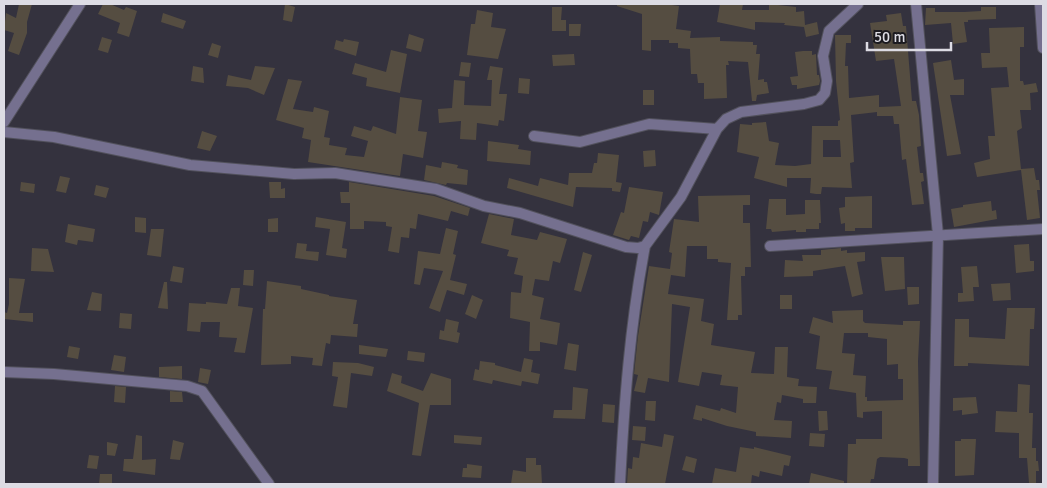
<svg xmlns="http://www.w3.org/2000/svg" width="1047" height="488" font-family="Signika,sans-serif">
	<rect width="100%" height="100%" fill="#34323e"/>
	<path fill="#554d41" fill-rule="evenodd" d="M19 4H32L27 22V33L19 55 8 51 14 33 4 30 6 13 16 18Z
		M103 4H110L124 10 126 7 137 11 129 37 117 33 120 23 98 14Z
		M285 4 295 7 292 22 283 20Z
		M617 4H665L679 6 676 29 691 31 690 38 720 37V41L753 42V45H757L756 54H760L758 80 764 79V82H767L769 93 757 95 756 101H752L748 62 728 61 729 65H726L727 98 704 99V83H698L697 74H691L690 49 678 48V43H669V40H651V51L642 50V14L617 6Z
		M720 4H743L742 10H769V4L796 7V12L804 11 805 25 817 22 819 34 806 37 804 27 784 25 785 23 755 22V30L717 22Z
		M552 7H562L561 20H566V31H552Z
		M981 7H996V19L968 20V22H964L967 42 953 44 951 23 925 25 926 8H935V12H964L981 11Z
		M477 10 493 13 491 27 506 29 498 59 467 55 471 24H475Z
		M163 13 186 21 183 29 161 22Z
		M901 13 903 26H906L912 101H916L919 115 921 146 917 147 920 173H923L924 181 921 182 924 204 912 205 906 159 902 160 899 124H894L893 116H877V112L851 115 854 162 850 163 852 188 822 187 821 194H816L810 193 811 178H787V187L754 178 759 157 737 152 740 124 752 125V123L766 122 769 141 779 143 775 165 795 166 811 164 812 126H838V121L840 120 836 81 835 35H851V43H846L845 66H848L849 98 879 95V107L901 106 894 59 876 61 870 23 887 21 886 15ZM823 140H840L841 157H823Z
		M569 24H581L580 36H569Z
		M1024 27V47H1020V81H1023L1024 85 1036 83 1038 92 1030 93 1031 110H1020L1022 128 1017 131 1021 169 1034 168 1036 180H1039L1040 190H1037L1040 218 1027 220 1021 170 977 177 974 163 990 159 988 136H995L991 88 1009 87 1007 67 982 68 981 53H990L989 28Z
		M409 34 424 39 421 52 406 48Z
		M102 37 112 40 108 53 98 50Z
		M344 39 359 42 356 56 334 49 336 40 343 42Z
		M212 43 221 46 218 58 208 55Z
		M391 50 407 54 400 93 366 86 367 78 352 74 355 63 386 72Z
		M803 51H812V55L816 54 817 75H819L820 81 819 85 797 89V85H792L790 77 798 76 795 52Z
		M574 54 575 65 553 66 552 55Z
		M951 60 954 80 964 79V95H950L961 154 947 156 933 63Z
		M461 62 471 63 469 77 459 76Z
		M193 66 203 68 204 83 191 81Z
		M255 66 275 68 264 95 248 88 226 86 228 75 251 80Z
		M490 66 503 68 499 94H507L504 121 499 120 498 126 477 123 476 140 460 139 461 121 439 123 438 109 452 108 454 80 465 81 464 105 491 106 492 80H487Z
		M519 78 530 79 529 94 518 93Z
		M288 79 302 81 293 109 313 112 314 107 329 111 324 137 330 138 329 145 347 148 345 155 364 157 368 141 351 136 354 126 371 131 373 126 396 134 400 97 422 100 418 131 427 132 423 158 403 154 400 176 308 162 311 140 302 138 304 128 276 120Z
		M643 90H654V105H643Z
		M202 131 217 136 210 151 197 148Z
		M488 141 519 145 518 149 531 151 530 165 487 161Z
		M655 150 656 166 644 167 643 151Z
		M598 153 619 155 616 182 622 183 620 192 612 191V188L576 187 573 207 507 188 509 178 538 186 540 178 568 185 569 173H592L594 163H597Z
		M442 162 458 165 457 168 468 170 467 185 447 183 446 185 424 180 426 165 441 168Z
		M60 176 70 178 66 193 56 191Z
		M21 182 35 184 34 193 20 191Z
		M269 182H281V189L285 188V198H270Z
		M349 182 434 196 470 208 468 216 451 211 448 221 418 214 416 229 410 228 409 238 401 237 399 253 388 251 392 227 386 226V222L364 221V229H350V203H341L340 192H349Z
		M96 185 109 188 106 198 94 195Z
		M629 187 663 192 659 215 650 212 648 222 643 221 639 238 631 236 629 240 613 235 621 212 624 213Z
		M750 195V205H743V223H750L751 267H745V276H741L742 315H738V320H727L731 263 718 262V259H707V246H687L685 277 671 275 668 294 704 299 701 321 714 324 711 345 755 352 751 373 774 374 775 347H788L787 377 799 379 798 386 817 387 816 403H803V399L782 395 781 403 777 402 774 420 792 421 791 438 756 436V432L727 426 702 418V421L693 419 696 405 720 411 721 408 736 413 738 387 720 385 722 375 702 372 699 386 678 382 690 307 672 304 669 382 648 378 645 393 634 391 638 375 634 374 638 336 649 266 670 269 672 253 669 252 674 219 699 222 698 196Z
		M872 196V228H855V231H845V223L841 224 839 208 845 207V197Z
		M769 199H786V215L805 214V200H820L821 223H819V229H806V232H796V230L772 232 771 229H766Z
		M991 201 992 211 996 210 997 219 954 227 951 209 963 207V205Z
		M489 214 514 219 511 235 537 240 540 232 567 239 560 263 553 261 549 281 535 279 532 295 544 298 540 319 560 323 557 345 540 342V351H529L530 322 510 318 511 292 521 293 523 276 514 274 518 258 507 256 509 250 481 243Z
		M135 217 146 218V233L135 232Z
		M316 217 346 222 342 248 347 249 346 258 326 255 330 229 315 227Z
		M278 218V232H268V219Z
		M68 224 95 229 93 242 78 240 77 245 65 242Z
		M446 228 458 231 453 254 456 255 450 280 467 284 464 295 447 290 440 312 429 308 443 271 424 268 420 285 414 284 418 251 440 254Z
		M151 229H164L161 257 147 255Z
		M297 243 307 244 306 251 319 252 318 261 295 258Z
		M1029 244 1030 261H1034V271L1016 273 1014 245Z
		M32 248 48 249 54 272 31 271Z
		M841 248V251L847 250V253L865 252V261L857 262 863 294 852 297 845 266 813 271V276L784 277 785 260 803 261 802 255H821V250Z
		M583 252 592 255 581 292 574 290Z
		M881 257H904L905 289 885 291Z
		M173 266 184 268 182 283 170 281Z
		M977 266 979 287H973L974 301 958 302V293H963L961 267Z
		M244 270H254L253 286 243 285Z
		M9 278 25 279 19 313H33V322L4 319V312L7 313 9 304Z
		M267 281 301 286V289L329 295V296L357 300 353 324H358L357 337 331 335 330 344 326 343 322 366 312 365 313 358 291 356V364L261 365 263 309H265Z
		M164 282H167L168 309 158 308Z
		M1010 283 1011 300 993 301 991 284Z
		M907 287H919V304L908 305Z
		M231 288H240L238 306 253 308 245 353 234 352 237 338 219 337 220 322H201L200 332 187 331 189 303 206 304V302L227 304Z
		M92 292 102 294 101 311 87 310Z
		M472 295 483 300 476 319 465 314Z
		M780 295H792V309H780Z
		M1007 308H1035L1034 329H1030L1029 366 968 363V366H954L955 319H969V337L1005 339Z
		M863 310V321L865 323 903 325V321H920L918 361 920 466H908V459L904 458 880 457 877 459 874 479H871L870 484H847L848 444H856V439H882V411L863 412V418L857 417 856 393 829 389 832 371 816 369 820 336 809 333 813 317 833 323 832 311ZM844 333H868V337L887 339V365L898 364V379H903V400L867 401V397H865L866 376 853 375 855 354 842 353Z
		M120 313 132 314 131 329 119 328Z
		M446 319 459 322 457 332 460 333 458 343 439 339 440 330 444 331Z
		M568 343 579 345 576 371 564 369Z
		M359 345 388 349 386 357 359 354Z
		M69 346 80 348 78 359 67 357Z
		M408 351 425 353 424 362 407 360Z
		M114 355 126 357 124 372 111 370Z
		M524 358 533 360 531 372 540 374 538 384 522 381 521 386 493 380 492 384 473 380 475 369 479 370 480 361 495 363V365L521 372Z
		M333 362 358 363 374 367 372 376 351 373 347 408 333 406 338 377 332 376Z
		M182 366V379L159 377V367Z
		M200 368 211 370 208 384 198 382Z
		M392 373 402 376 401 383 423 391 431 373 451 379V405H430L421 456 412 455 419 403 387 391Z
		M1018 384 1030 385 1029 413H1033L1032 448H1036V461H1038L1039 471H1036V483H1029L1027 458H1019V433L995 432 996 411 1017 412Z
		M115 386 126 387 125 403 114 402Z
		M573 387 588 389 585 419 553 418 554 410H572Z
		M170 391 182 392 183 402H170Z
		M976 397 978 413 962 415V410L953 411V398Z
		M646 401H656L655 421 645 420Z
		M603 404 615 405 614 423 602 422Z
		M818 411H827L828 430 819 431Z
		M633 426 646 427 645 441 632 440Z
		M810 433 825 434 824 447 809 446Z
		M664 434 674 436 665 484H627L628 468 632 469 633 457 639 458 641 443 662 447Z
		M136 435 142 436V460L156 459 155 475 123 471 124 459H133Z
		M454 435 482 437 481 445 454 443Z
		M961 439H976L974 475 955 476V441H961Z
		M173 440 184 443 180 460 170 459Z
		M107 442 118 444 115 456 107 455Z
		M740 447 754 449V447L791 456 789 466 784 465 782 476 760 471 759 477 752 475 751 484H712L715 468 736 472Z
		M89 455 99 456 97 469 87 468Z
		M686 456 697 459 694 473 682 470Z
		M526 458H536V465H541L542 484H511L513 470 526 472Z
		M467 464 482 466 481 478 462 477 463 468H467Z
		M811 473 844 481V484H809Z
		M100 474H112V484H99Z"/>
	<g fill="none" stroke-linecap="round" stroke-linejoin="round">
		<defs>
			<path id="street" d="M916 4 938 235 933 484
				M1040 4 1043 48
				M4 122 80 4
				M4 132 54 137 190 165 294 174 335 173 436 189 484 206 520 213 626 247 638 248 645 246 681 197 717 129 726 119 741 112 804 104 819 100 825 93 827 81 823 56 829 31 858 4
				M534 136 580 142 649 124 717 129
				M770 246 1043 229
				M4 372 54 374 187 386 202 391 269 484
				M620 484C624 404 630 325 645 246"/>
		</defs>
		<use href="#street" stroke="#52515c" stroke-width="12"/>
		<use href="#street" stroke="#75708f" stroke-width="10"/>
	</g>
	<rect width="1047" height="488" fill="none" stroke="#dddce4" stroke-width="10"/>
	<path d="M867 42v8h84v-8" fill="none" stroke="#dddce4" stroke-width="2.5"/>
	<text x="874" y="42" font-size="15" fill="#dddce4" stroke="#1b1a20" stroke-width="4" paint-order="stroke">50 m</text>
</svg>
